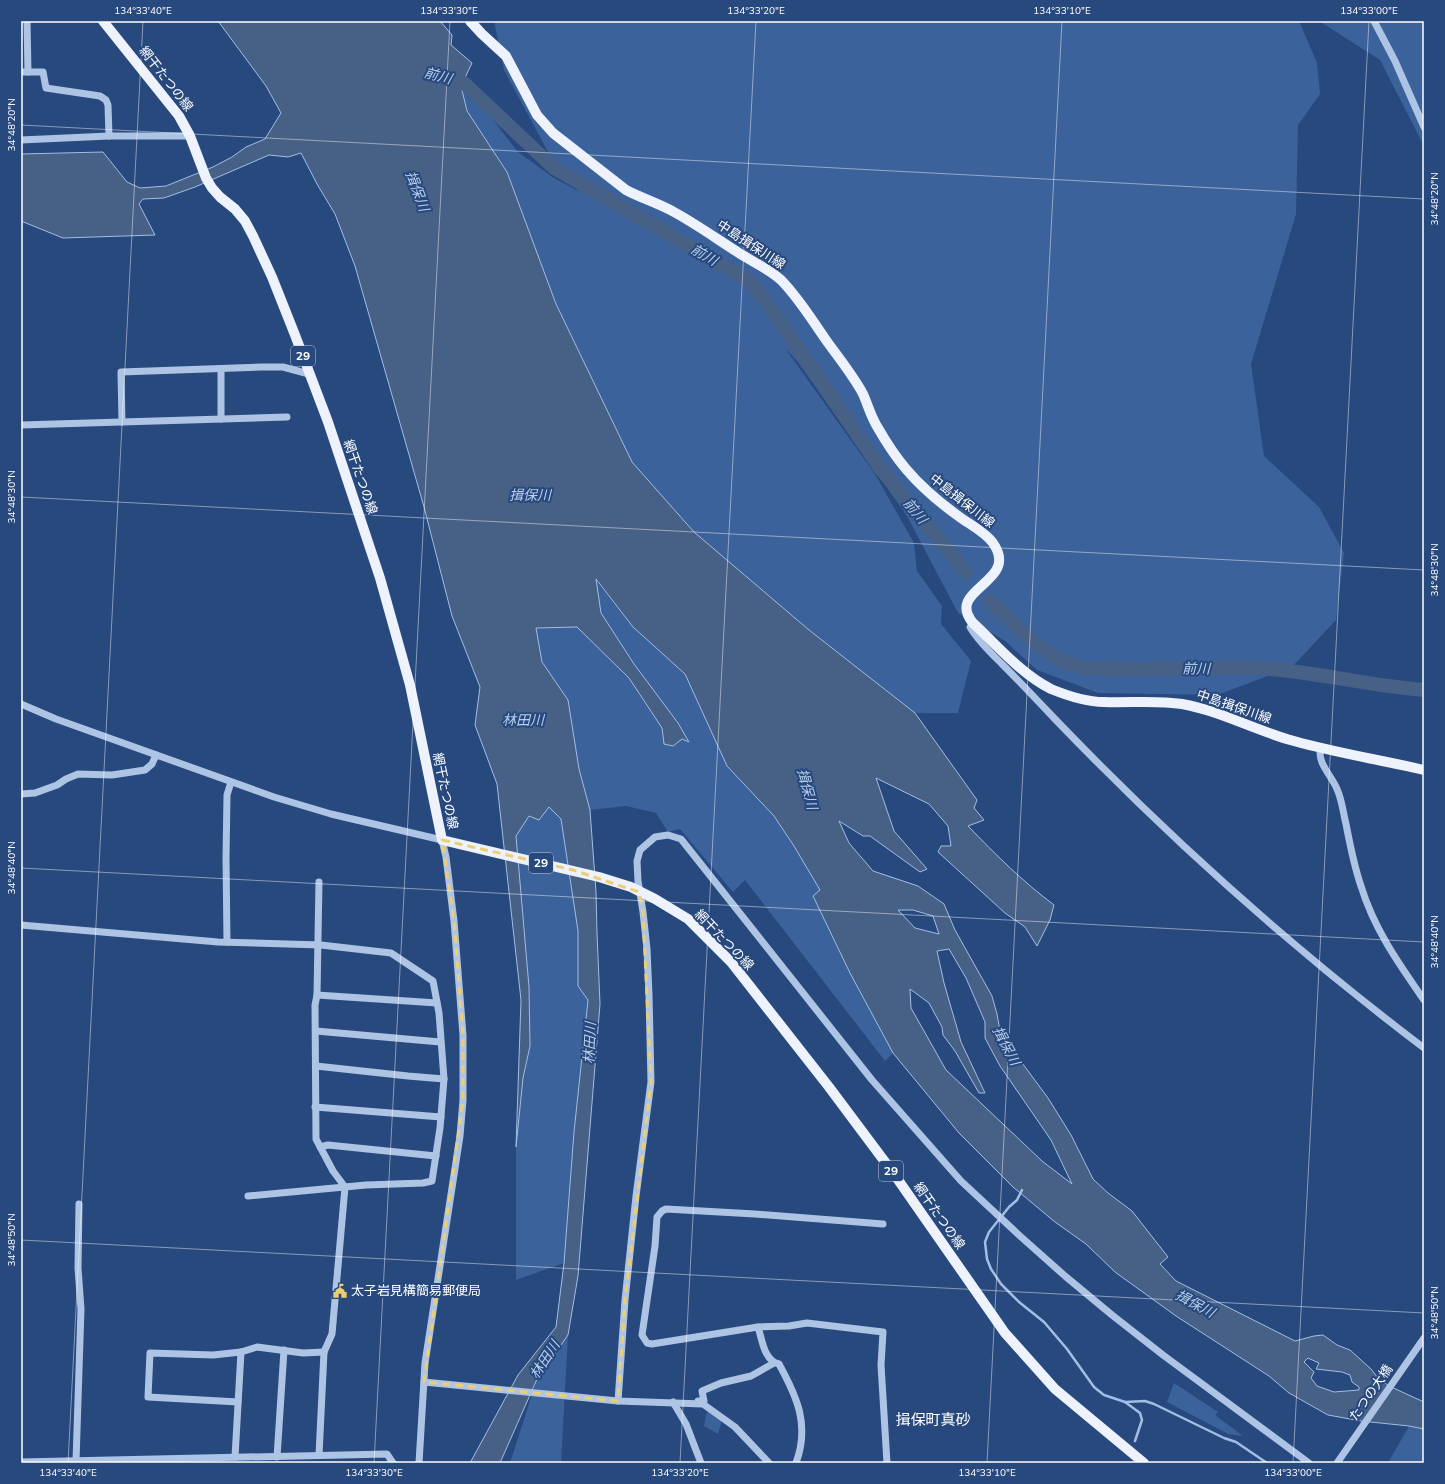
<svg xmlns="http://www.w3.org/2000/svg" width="1445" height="1484" font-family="'Nunito Sans','Noto Sans JP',sans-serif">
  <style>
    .green { fill: #3b629b }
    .water { fill: #476086; stroke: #a2bee5; fill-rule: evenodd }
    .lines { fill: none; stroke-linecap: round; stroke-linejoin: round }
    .stream { stroke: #a2bee5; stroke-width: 2.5 }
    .river { stroke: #476086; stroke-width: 14 }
    .minor { stroke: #adc4e5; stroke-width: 7 }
    .major { stroke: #edf2fd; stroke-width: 10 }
    .marked { fill: none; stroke: #edcf73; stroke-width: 3; stroke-dasharray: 8 5; stroke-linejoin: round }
    .ticks { fill: none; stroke: #fff; stroke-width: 1; stroke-opacity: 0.45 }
    .labels { text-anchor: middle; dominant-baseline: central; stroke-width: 4; stroke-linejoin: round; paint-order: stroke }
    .shield { fill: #27497e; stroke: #bec8d8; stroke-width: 1 }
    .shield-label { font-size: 12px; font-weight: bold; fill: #fff }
    .street-label { font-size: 13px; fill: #fff; stroke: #27497e }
    .poi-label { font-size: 13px; fill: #fff; stroke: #27497e; text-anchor: start }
    .water-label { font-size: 14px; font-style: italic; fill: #b8ceec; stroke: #27497e }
    .quarter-label { font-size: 15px; fill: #fff; stroke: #27497e }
    .neatline { fill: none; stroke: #fff; stroke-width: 1.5 }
    .ticks-label { font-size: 10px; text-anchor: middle; fill: #fff }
  </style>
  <rect width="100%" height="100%" fill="#27497e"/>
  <g class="green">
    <polygon points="494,21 1299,21 1317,63 1320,94 1298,125 1296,214 1251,364 1264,456 1319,507 1344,553 1336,620 1292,667 1217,695 1098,693 1037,670 1005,641 958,613 907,516 797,361 785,348 875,474 914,543 917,571 942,606 941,624 971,661 958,713 915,713 809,630 694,532 632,462 556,304 507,172 467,111 461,86 468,82 476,90 490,116 518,152 554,178 578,191 555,165 504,70"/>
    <polygon points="1319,21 1424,21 1424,146 1380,60"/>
    <polygon points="595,579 633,627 685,674 727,766 774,816 794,846 820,890 813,896 850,973 893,1053 885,1061 745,880 733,892 680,829 668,832 656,813 626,806 590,810 579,769 568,700 542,662 536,628 577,627 629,678 662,728 665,743 682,739 689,741 678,723 634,664 601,613"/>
    <polygon points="549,807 561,819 578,931 578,986 588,1000 574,1132 564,1263 516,1280 516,1147 523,1078 530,1046 529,987 516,836 529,816"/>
    <polygon points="568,1335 561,1463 510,1463 537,1379"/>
    <polygon points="1174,1383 1218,1412 1215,1415 1243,1436 1228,1434 1167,1402"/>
    <polygon points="709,1411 722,1420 718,1434 704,1426 706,1414"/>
    <polygon points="1409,1426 1424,1429 1424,1463 1388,1463"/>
  </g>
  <path class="water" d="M218,21H440L452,35L451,45L472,63L461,86L467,111L507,172L556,304L632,462L694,532L809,630L915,713L977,800L974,808L984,820L968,826C996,855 1021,880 1054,905L1050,920L1037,946L1025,927L1005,913L938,852L941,846H951L948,826L929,804L876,778L894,831L927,869L920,872L870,836H863L839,821L849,843L873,871L918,886L944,904L955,930L992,996L997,1014L1000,1031L1014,1052L1048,1098L1071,1135L1093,1179L1108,1193L1132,1211L1168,1257L1160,1264L1176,1281L1295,1341L1314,1336L1323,1335L1337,1345L1350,1350L1371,1369L1378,1378L1389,1386L1424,1402V1429L1409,1426L1361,1421L1328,1415L1289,1393L1269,1376L1176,1316L1115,1272L1086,1244L1055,1222L1013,1187L959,1133L893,1053L850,973L813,896L820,890L794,846L774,816L727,766L685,674L633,627L596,579L601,613L634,664L678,723L689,742L682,739L673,746L664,744L662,728L629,678L577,627L536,628L542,662L568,700L579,769L590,810L596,892L597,933L600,1004L578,1276L568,1335L537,1379L500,1463H470L518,1375L556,1327L564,1263L574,1132L588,1000L578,986V931L561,819L549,807L539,820L529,816L516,836L529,987L530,1046L523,1078L516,1147L521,1000L497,784L475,725L480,687L452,616L424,507L355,266L335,214L317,184L301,153L288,157L269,155L195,187L164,198L143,199L139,204L155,235L63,238L21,221V154L103,152L127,182L140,188L166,186L213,167L232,157L246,147L265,139L281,113L266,86ZM898,910H913L933,916L939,934L915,928ZM949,949L966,978L985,1022V1038L1000,1066L1051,1140L1072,1184L1042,1161L946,1070L911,1008L910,989L929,1003L942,1027L943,1035L955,1051L979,1093H985L961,1042L944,983L937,951ZM1308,1358L1319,1363L1316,1369L1342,1372L1350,1375L1352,1382L1359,1387V1390L1334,1392L1317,1386L1311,1378L1314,1372L1304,1362Z"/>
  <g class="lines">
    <g class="stream">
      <polyline points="1022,1190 1017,1200 1009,1207 989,1232 985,1242 987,1259 991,1269 1001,1284 1019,1302 1044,1322 1067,1349 1094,1387 1104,1395 1125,1402 1140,1413 1142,1420 1135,1441"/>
      <polyline points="1125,1402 1145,1401 1154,1404 1224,1438 1236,1442 1267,1463"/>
    </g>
    <g class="river">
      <polyline points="444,78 464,83 554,168 751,282 783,326 880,468 966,572"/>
      <path d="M990,601C1011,620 1038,651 1065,662C1084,670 1105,668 1125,669C1169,670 1214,666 1258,668C1314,671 1368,686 1424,690"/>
    </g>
    <g class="minor">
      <polyline points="27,21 28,72"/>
      <polyline points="1374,21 1395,61 1424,127"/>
      <polyline points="21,72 43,72 46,88 100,96 106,100 108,105 109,136"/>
      <polyline points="21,140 109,136 190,136"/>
      <polyline points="221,369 221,419"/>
      <polyline points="122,422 121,372 262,367 283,367 309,374"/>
      <polyline points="21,425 287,417"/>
      <path d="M973,623L970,627C978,641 991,653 1002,664C1020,682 1037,700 1054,718C1169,838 1292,948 1424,1048"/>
      <polyline points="21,704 56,719 274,797 331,814 442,840 446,857 454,921 463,1035 463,1100 460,1136 425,1363 419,1463"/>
      <path d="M1321,748C1316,762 1332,776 1337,789C1342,800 1343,812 1346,824C1350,845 1354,866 1361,886C1374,929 1399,964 1424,1000"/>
      <polyline points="21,794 35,793 57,785 66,779 78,774 112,775 145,770 152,764 156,755"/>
      <polyline points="21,925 218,942 321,945 391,953 433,981 439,1013 444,1079 440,1128 432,1181 423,1183 366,1185 248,1196"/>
      <polyline points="227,942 226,858 227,795 231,782"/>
      <polyline points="317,995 437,1003"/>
      <polyline points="316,1031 440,1042"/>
      <polyline points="316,1066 408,1076 444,1079"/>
      <polyline points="315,1107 441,1117"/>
      <polyline points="320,1147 328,1145 436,1156"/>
      <polyline points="883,1224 755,1214 666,1209 662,1211 657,1217 655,1246 642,1335 647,1343 652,1344 758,1327 789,1326 807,1323 883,1332 881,1365 887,1463"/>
      <path d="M758,1327C762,1339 764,1361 779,1364C797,1397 810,1425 796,1463"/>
      <polyline points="424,1382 618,1401 703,1404 735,1427 769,1463"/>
      <polyline points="618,1401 625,1300 636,1196 651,1082 649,995 647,949 643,912 638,881 637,861 640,850 655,837 668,835 681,839 872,1080 961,1181 1020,1236 1065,1276 1112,1315 1163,1355 1309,1463"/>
      <polyline points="698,1401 704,1401 702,1391 721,1383 751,1376 774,1363"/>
      <polyline points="238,1402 148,1397 150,1353 213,1355 241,1352 257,1347 303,1353 324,1352"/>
      <polyline points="673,1402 686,1424 701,1463"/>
      <polyline points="319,1455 324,1352 332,1334 345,1187 333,1171 316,1139 315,1005 317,995 319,882"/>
      <polyline points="235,1457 241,1352"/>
      <polyline points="277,1457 284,1350"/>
      <polyline points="76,1461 81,1309 78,1268 79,1204"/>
      <polyline points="21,1462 387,1454 393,1463"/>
      <polyline points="1337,1463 1424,1338"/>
    </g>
    <g class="major">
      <polyline points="103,21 179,116 190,136 206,178 212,188 220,197 235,209 245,221 253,236 272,277 295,335 328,422 380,578 410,685 442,840 599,877 631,887 655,899 688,919 731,962 829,1087 894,1174 1005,1333 1055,1389 1144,1463"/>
      <path d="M470,21L482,34L506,56L537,115L553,133L626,190C641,198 658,203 674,212C696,224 717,239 739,253C753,262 769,269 781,280C798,297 812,320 826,340C838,357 853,375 863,394C868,405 871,417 878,428C886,442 895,456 906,469C922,488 940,503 961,518C971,525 986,533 993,543C1021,583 944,588 973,623C997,645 1021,674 1051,689C1068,696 1086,702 1104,702C1130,703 1156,700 1182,704C1221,711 1256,731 1294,741C1337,753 1381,760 1424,770"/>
    </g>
  </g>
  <path class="marked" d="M442,840L573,870L639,892L643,912L651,1082L625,1300L618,1401L424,1382L463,1100V1035L454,921Z"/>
  <path class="ticks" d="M21,125L1424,199M21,497L1424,570M21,868L1424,942M21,1240L1424,1313M68,1463L143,21M374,1463L450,21M680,1463L756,21M987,1463L1062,21M1293,1463L1369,21"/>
  <defs>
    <symbol id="civic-bare" viewBox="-9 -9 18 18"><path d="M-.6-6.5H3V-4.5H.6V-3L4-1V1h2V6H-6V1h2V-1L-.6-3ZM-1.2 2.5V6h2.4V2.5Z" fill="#edcf73" stroke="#27497e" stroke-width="2.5" paint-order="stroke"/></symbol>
  </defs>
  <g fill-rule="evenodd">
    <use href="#civic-bare" x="330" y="1281" width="20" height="20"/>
  </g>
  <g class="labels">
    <g class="shield">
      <rect x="291" y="346" width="24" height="20" rx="3"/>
      <rect x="529" y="853" width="24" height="20" rx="3"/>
      <rect x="879" y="1161" width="24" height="20" rx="3"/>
    </g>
    <g class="shield-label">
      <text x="303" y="356">29</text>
      <text x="541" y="863">29</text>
      <text x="891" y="1171">29</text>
    </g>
    <g class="street-label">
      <text transform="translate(166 79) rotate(52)">網干たつの線</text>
      <text transform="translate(751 245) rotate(33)">中島揖保川線</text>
      <text transform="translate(360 477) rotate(71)">網干たつの線</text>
      <text transform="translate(962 501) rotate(38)">中島揖保川線</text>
      <text transform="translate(1234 707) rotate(19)">中島揖保川線</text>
      <text transform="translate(445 791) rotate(78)">網干たつの線</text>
      <text transform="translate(724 940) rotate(46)">網干たつの線</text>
      <text transform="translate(939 1216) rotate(55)">網干たつの線</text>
      <text transform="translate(1371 1393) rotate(-55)">たつの大橋</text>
    </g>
    <g class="poi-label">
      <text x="351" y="1291">太子岩見構簡易郵便局</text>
    </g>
    <g class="water-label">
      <text transform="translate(438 76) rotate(15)">前川</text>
      <text transform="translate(417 191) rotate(69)">揖保川</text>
      <text transform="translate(704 255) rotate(30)">前川</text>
      <text x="530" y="495">揖保川</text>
      <text transform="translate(915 511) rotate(50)">前川</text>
      <text transform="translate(1196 669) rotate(1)">前川</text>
      <text x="523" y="720">林田川</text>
      <text transform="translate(807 789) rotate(75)">揖保川</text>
      <text transform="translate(590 1043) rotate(-87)">林田川</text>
      <text transform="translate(1006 1046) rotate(62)">揖保川</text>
      <text transform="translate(1195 1304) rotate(28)">揖保川</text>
      <text transform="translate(545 1360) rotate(-57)">林田川</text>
    </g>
    <g class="quarter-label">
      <text x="933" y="1420">揖保町真砂</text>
    </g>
  </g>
  <rect width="1445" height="1484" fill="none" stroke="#27497e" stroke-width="44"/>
  <rect x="22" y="22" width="1401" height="1440" class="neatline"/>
  <g class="ticks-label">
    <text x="143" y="14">134°33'40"E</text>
    <text x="449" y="14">134°33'30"E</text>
    <text x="756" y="14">134°33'20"E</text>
    <text x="1062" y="14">134°33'10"E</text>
    <text x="1369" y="14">134°33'00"E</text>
    <text transform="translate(11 125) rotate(-90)" y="4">34°48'20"N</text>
    <text transform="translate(1434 199) rotate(-90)" y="4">34°48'20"N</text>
    <text transform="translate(11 497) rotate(-90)" y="4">34°48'30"N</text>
    <text transform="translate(1434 570) rotate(-90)" y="4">34°48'30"N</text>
    <text transform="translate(11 868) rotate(-90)" y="4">34°48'40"N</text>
    <text transform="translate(1434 942) rotate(-90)" y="4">34°48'40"N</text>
    <text transform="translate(11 1240) rotate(-90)" y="4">34°48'50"N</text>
    <text transform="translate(1434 1313) rotate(-90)" y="4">34°48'50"N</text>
    <text x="68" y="1476">134°33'40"E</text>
    <text x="374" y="1476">134°33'30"E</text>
    <text x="680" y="1476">134°33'20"E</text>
    <text x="987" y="1476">134°33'10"E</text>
    <text x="1293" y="1476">134°33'00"E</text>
  </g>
</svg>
